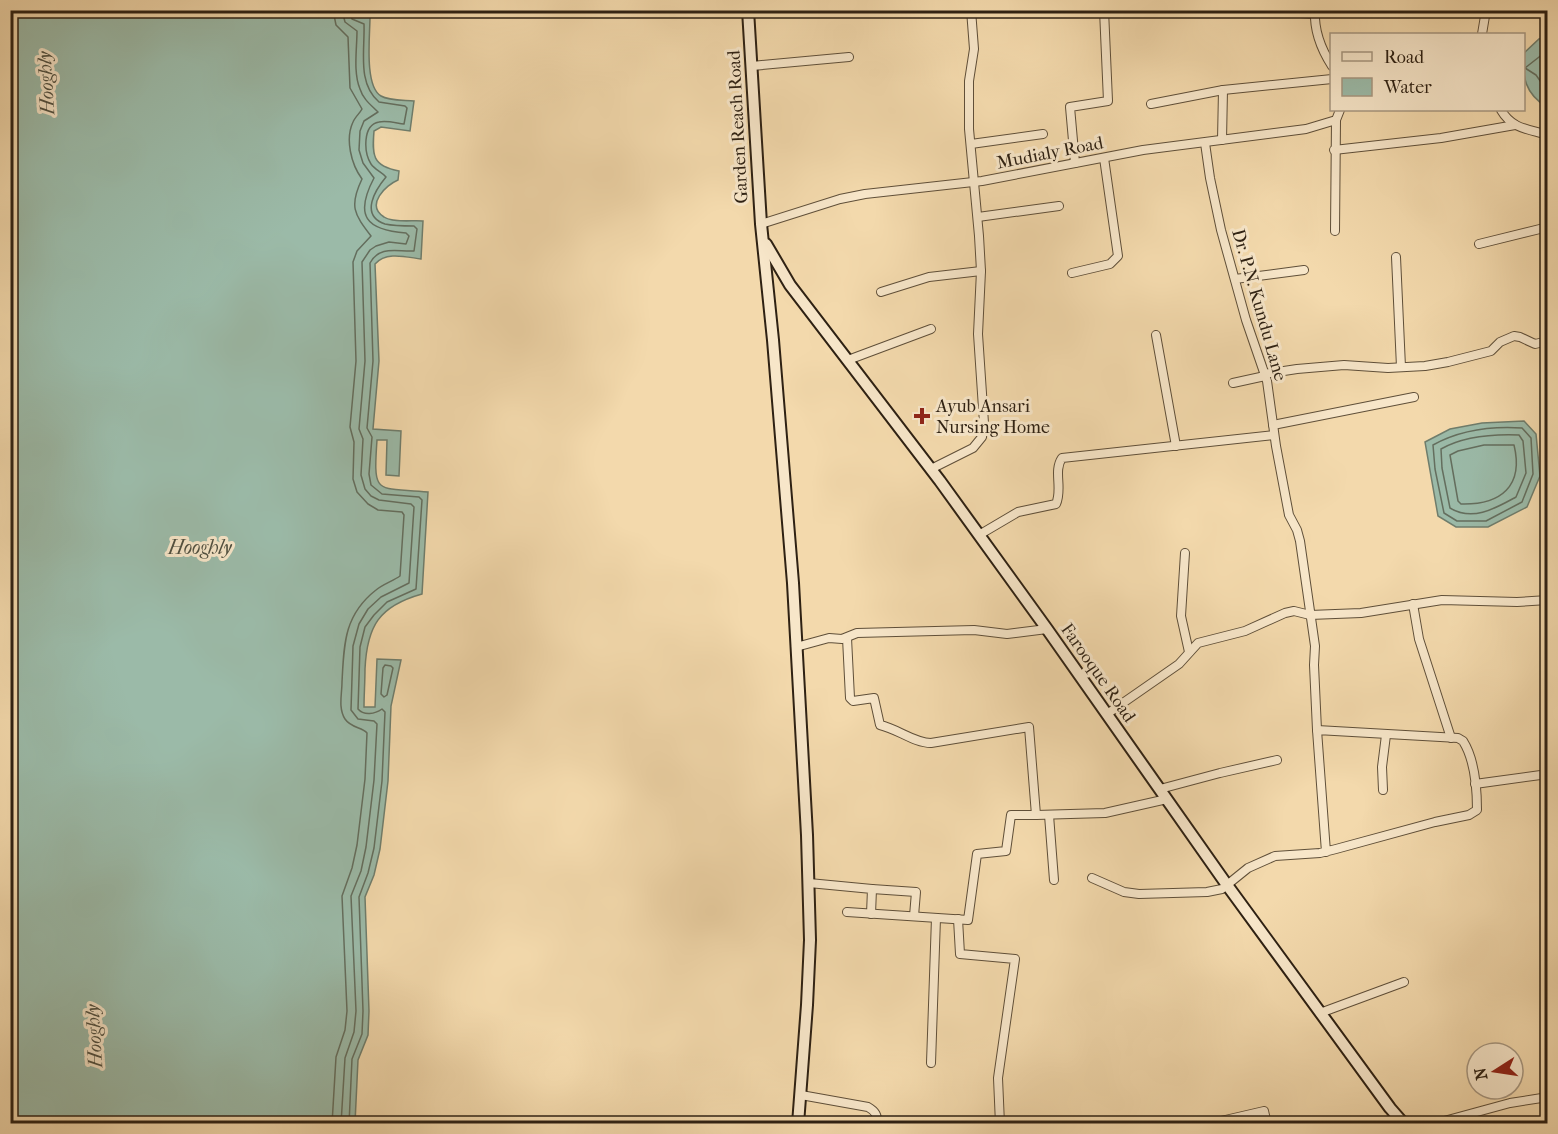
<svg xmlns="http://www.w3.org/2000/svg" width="1558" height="1134" font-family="'IM FELL French Canon',serif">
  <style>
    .water { fill: #9bbaa8; stroke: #6f7d6c; stroke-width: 1.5 }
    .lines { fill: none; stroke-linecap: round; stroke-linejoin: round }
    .shore { stroke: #646e5e; stroke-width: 1.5 }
    .street-casing { stroke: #5f4f39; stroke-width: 10 }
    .secondary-casing { stroke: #2e2113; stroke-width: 14 }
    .street { stroke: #f7e6c9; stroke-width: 8 }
    .secondary { stroke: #f7e6c9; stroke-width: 10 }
    .poi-dot { fill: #8f2418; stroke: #f7e6c9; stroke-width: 2 }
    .labels { text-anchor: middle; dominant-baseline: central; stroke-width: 6; stroke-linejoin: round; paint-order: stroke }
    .street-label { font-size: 18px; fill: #2e2113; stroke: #f7e6c9 }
    .poi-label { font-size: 18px; fill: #2e2113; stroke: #f7e6c9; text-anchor: start }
    .water-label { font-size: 20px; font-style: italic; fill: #4f4f40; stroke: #f7e6c9 }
  </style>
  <rect width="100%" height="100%" fill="#f3d9ac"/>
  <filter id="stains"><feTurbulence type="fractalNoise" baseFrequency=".00333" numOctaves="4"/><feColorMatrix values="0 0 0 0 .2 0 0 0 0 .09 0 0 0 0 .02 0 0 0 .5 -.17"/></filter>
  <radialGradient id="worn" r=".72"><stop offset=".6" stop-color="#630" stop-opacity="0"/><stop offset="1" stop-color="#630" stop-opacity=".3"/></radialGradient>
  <g class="water">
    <path d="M10,11H356V15L370,17C370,35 364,86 381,96C389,101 405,100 414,101L410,131L381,127L374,131C372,155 372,166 399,171L398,180C386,185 365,205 384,217C393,223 413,220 423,221L421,259C406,257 386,251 375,264L379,361L373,429L401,431L399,476L386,475L387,440H377C373,497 376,487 428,492L422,594C379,606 367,626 365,669C365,682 364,695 364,707H375L377,659L401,660L391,706L388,781L380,849L374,875L365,897L369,1011L368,1035L358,1060L355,1123H11Z"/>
    <path d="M1547,36H1548L1547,107C1525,94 1522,77 1524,53L1539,39Z"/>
    <polygon points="1524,421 1536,434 1540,476 1527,507 1488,527 1456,527 1438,516 1425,442 1450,429 1482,423"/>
  </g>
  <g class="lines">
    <g class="shore">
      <polyline points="1548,50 1525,68 1536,75 1548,92"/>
      <path d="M1522,428L1531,438L1533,474L1522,502L1486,521H1457L1444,513L1435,469L1433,445C1460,430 1491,426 1522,428Z"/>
      <path d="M1519,435L1523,441L1526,473L1516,497C1496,508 1473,522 1450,508L1442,468L1441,449C1464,436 1493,434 1519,435Z"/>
      <path d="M1484,445H1514C1524,486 1501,505 1461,504L1458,501L1450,455L1458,451Z"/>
      <polygon points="385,665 391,666 393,668 387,695 384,697 381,694 383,668"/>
      <path d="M332,1124L336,1057L345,1030L347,1011L342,896L352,868L357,845L365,779L367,733C362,727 351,728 345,719C338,708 342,694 342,682C344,644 344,615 376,590C383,584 393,581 400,576L404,515L402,512L378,510L368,504L357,492L353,479L354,442L350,427L356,361L353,262L357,251L371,236C354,214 349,206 362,179C351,164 345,139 353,122C355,117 360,113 362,109L350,88L348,37L336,25L333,10"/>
      <path d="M341,1124L345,1058L354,1032L356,1011L351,896L361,871L366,847L374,780L377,724L374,721L358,719L351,710L353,646L359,624L368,609L381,597L409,583L414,507L411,504L379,500L371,496L365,489L361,475L363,439L359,429L365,361L362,262L370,250L376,246L389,242L406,244L409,236L406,233C366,230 354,216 374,178L363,163L359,150L360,131L364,121L378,112C371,105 363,99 360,89C353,72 357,49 357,31L345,22L342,10"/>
      <path d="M349,1124L352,1059L362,1034L363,1011L359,897L368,873L374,848L382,781L385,712L382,709C375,714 364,716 358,709L360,647L365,627L374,615L387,602L416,589L422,500L419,497L382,494L371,485L369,474L372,437L367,428L373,361L370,263C380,245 397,252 414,251L417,229L414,226C405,226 394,226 385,224C359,215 376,189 386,177C382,172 375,170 371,164C364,153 362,125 379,122C386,120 396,123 404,124L407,108L405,106L379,102C357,83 365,51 364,24L352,19L350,10"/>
    </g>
    <defs>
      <g id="street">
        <polyline points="1024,10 1043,13 1086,10"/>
        <polyline points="1254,10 1315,14"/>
        <path d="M1315,11C1314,31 1321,49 1332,66"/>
        <polyline points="1482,34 1486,10"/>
        <polyline points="752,66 849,57"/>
        <polyline points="1151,104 1223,90 1332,79"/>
        <path d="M1501,110C1512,129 1528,129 1548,135"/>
        <polyline points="1222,140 1223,90"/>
        <polyline points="1205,143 1210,178 1221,230 1246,320 1267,381 1276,446 1289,515 1297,530 1300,541 1315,646 1314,665 1317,730"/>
        <polyline points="971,144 1043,134"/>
        <polyline points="1334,150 1441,138 1515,125"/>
        <polyline points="1075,163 1070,107 1108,101 1104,10"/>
        <polyline points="978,217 1059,206"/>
        <polyline points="761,224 840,199 865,194 982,181 1143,150 1306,129 1336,120 1340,110"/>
        <polyline points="1335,231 1336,120"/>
        <polyline points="1479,244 1548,227"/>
        <polyline points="1396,257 1401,367"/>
        <polyline points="1072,273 1110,264 1118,256 1104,158"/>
        <polyline points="1235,279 1304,270"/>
        <polyline points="881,292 929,277 981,271"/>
        <polyline points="1156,335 1176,446"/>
        <polyline points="848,360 931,329"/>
        <polyline points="1264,374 1297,369 1344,365 1388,368 1425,366 1448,362 1491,351 1500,342 1514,336 1520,337 1535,344 1548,341"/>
        <polyline points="1233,383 1265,376"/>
        <polyline points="1273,425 1414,397"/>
        <polyline points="931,469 973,448 982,437 984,423 978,334 981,271 979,236 969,129 969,81 974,49 971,10"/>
        <path d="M979,535L1018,512L1056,504C1063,489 1053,471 1062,458L1274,435"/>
        <polyline points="1185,553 1181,616 1189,652"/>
        <polyline points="1413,604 1419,639 1451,738"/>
        <polyline points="796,647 829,638 842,639 857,633 974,630 1007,634 1047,629"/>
        <polyline points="1107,714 1179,664 1198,643 1245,631 1285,613 1294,611 1310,615 1361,613 1442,600 1517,602 1548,600"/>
        <polyline points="1475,784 1548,774"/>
        <polyline points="1160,789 1220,773 1277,760"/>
        <polyline points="1383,790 1382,767 1386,735"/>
        <polyline points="1036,815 1105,813 1167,799"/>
        <polyline points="1049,815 1054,880"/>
        <path d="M1092,878L1124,892L1139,894L1207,892L1222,889L1248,868L1275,856L1320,853L1336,849L1435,822L1469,815L1477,810C1477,788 1475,760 1463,741L1458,738L1317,730L1326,852"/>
        <polyline points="809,883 872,889 871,914"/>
        <polyline points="872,889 916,892 914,916"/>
        <path d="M847,912L968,920L977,854L1006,851L1011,815H1036L1029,727L931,743C914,743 898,729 880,725L874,698L853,701L850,698L847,638"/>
        <polyline points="958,919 960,954 1015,959 998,1078 1000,1124"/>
        <polyline points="1320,1013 1404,982"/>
        <polyline points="931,1063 936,918"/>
        <path d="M801,1095L868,1107C875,1111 878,1115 877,1124"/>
        <polyline points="1545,1097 1547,1124"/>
        <polyline points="1208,1124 1264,1111 1267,1124"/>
        <polyline points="1433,1124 1510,1103 1548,1097"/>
      </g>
      <g id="secondary">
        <polyline points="748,10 761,224 773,340 793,583 807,835 810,940 807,1005 798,1124"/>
        <polyline points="766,244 790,285 940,481 1047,629 1227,885 1390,1108 1404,1124"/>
      </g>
    </defs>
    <use href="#street" class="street-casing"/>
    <use href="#secondary" class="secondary-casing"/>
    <use href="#street" class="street"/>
    <use href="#secondary" class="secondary"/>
  </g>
  <path class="poi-dot" d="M919 407h6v6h6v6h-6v6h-6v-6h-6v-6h6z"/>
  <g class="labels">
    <g class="street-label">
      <text transform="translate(738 127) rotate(-93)">Garden Reach Road</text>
      <text transform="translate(1050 153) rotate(-11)">Mudialy Road</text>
      <text transform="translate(1259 305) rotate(74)">Dr. P.N. Kundu Lane</text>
      <text transform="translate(1098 673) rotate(55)">Farooque Road</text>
    </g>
    <g class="poi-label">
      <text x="936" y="406">Ayub Ansari<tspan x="936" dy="21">Nursing Home</tspan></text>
    </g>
    <g class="water-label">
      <text transform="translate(46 83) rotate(-93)">Hooghly</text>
      <text x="200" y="547">Hooghly</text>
      <text transform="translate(94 1036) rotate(-93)">Hooghly</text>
    </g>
  </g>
  <rect width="1558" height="1134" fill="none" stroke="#f3d9ac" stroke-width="36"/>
  <rect x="12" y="12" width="1534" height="1110" fill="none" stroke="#2e2113" stroke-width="3"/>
  <rect x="18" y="18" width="1522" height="1098" fill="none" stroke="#2e2113" stroke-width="1.5"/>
  <rect x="1330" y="33" width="195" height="78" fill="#f7e6c9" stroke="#a79780" stroke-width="1.5"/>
  <rect x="1342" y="52" width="30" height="9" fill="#f7e6c9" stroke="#a79780" stroke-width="1.5"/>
  <text x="1384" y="63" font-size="18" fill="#2e2113">Road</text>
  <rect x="1342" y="78" width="30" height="18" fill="#9bbaa8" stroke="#a79780" stroke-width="1.5"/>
  <text x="1384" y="93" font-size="18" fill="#2e2113">Water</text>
  <g transform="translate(1495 1071) rotate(258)"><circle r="28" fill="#f7e6c9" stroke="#a79780" stroke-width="1.5"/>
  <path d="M0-4.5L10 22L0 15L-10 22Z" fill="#8f2418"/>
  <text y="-9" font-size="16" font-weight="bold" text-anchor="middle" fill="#2e2113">N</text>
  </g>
  <rect width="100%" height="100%" filter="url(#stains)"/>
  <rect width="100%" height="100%" fill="url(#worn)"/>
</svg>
